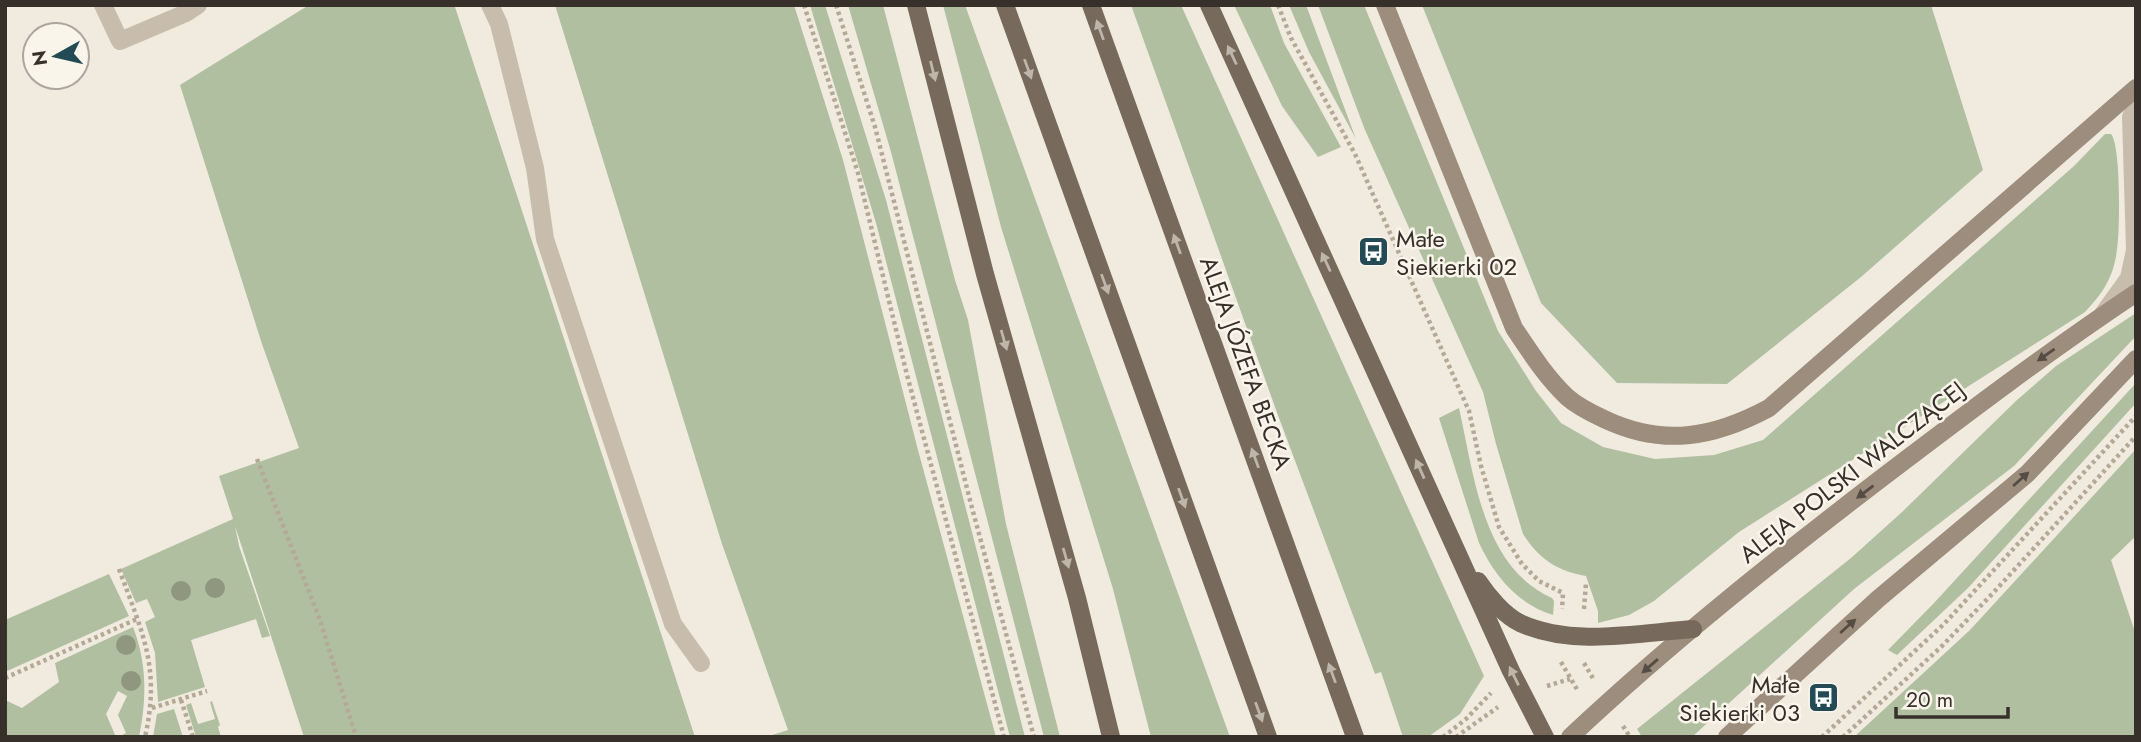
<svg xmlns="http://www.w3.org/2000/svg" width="2141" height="742" font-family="Jost,sans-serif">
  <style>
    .green { fill: #b0bfa0 }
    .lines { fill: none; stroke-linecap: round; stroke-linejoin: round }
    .path { stroke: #b4a896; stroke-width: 4.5; stroke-dasharray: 3.5 3.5; stroke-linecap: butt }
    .lane { stroke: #c8bdac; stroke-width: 18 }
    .street { stroke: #c8bdac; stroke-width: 18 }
    .secondary { stroke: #9c8d7d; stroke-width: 18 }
    .primary { stroke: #776a5c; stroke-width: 18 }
    .tree { fill: #90977f }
    .oneway { fill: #beb6ab }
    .oneway2 { fill: #554c43 }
    .labels { text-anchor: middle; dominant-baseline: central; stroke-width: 5; stroke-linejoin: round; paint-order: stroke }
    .poi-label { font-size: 24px; fill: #37302a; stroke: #f9f5eb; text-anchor: start }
    .street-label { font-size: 24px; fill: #37302a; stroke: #f9f5eb }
  </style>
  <rect width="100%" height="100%" fill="#f1ebdf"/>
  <g class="green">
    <polygon points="309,5 455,7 695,737 304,737 235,526 239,546 270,636 262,638 256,619 191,640 205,687 158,702 155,653 145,622 155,617 147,599 136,603 121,569 233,519 219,476 299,448 262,344 180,85"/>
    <polygon points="555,5 794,5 843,160 918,450 996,737 766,737 788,730 722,544"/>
    <polygon points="810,5 825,5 886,200 1025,737 1010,737 876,223"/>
    <polygon points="848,5 883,5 955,280 968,320 1006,524 1060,737 1044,737 891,152"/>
    <polygon points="943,5 965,5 1230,737 1151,737 1113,589 1001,227"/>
    <polygon points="1131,5 1181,5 1484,676 1460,714 1428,737 1403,737 1381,672 1375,674 1279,418"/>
    <polygon points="1234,5 1270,5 1284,43 1341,147 1318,157 1282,106"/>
    <polygon points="1289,5 1306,5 1356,139 1309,52"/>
    <path d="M1318,5H1364L1498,331L1536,391L1561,423L1603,447L1655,459L1714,455L1763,440L2074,166L2105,134H2111C2121,145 2120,231 2117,249C2116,259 2113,272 2108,281C2103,292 2094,302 2085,312L1739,532L1654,601L1629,615L1598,623V611L1586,576C1557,571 1539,559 1523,534L1496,444L1483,392L1365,130Z"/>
    <polygon points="1422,5 1931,5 1983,170 1861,277 1727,384 1617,383 1541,303"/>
    <polygon points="2136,313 2136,336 2014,466 1854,589 1692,737 1642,737 1637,729 1851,558 1901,513 2017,400 2056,366"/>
    <polygon points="2136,383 2136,403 1968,588 1897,655 1888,650 1934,603"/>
    <path d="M1459,408C1474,474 1482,567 1552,598L1554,601L1553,615C1517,604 1494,575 1479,543L1439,418Z"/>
    <polygon points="2136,449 2136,536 2111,560 2136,635 2136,737 1854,737 1970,630"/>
    <polygon points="109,574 129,616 5,672 5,620"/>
    <path d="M133,627C147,663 147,699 139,737H118L126,733L118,715L127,696L118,691L106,714L116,737H5V700L22,708L59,682L55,663Z"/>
    <polygon points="212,701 220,725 218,727 221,737 196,737 186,705 191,703 198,724 215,719 210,702"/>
    <polygon points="174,709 183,737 153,737 157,714"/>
  </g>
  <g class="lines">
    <g class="path">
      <polyline points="804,5 858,173 907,375 1004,737"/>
      <polyline points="836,5 875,127 972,508 1034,737"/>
      <polyline points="1278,5 1291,38 1355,154 1469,411 1481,466 1499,527 1522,564 1539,581 1563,593 1562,609"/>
      <polyline points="257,459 320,620 356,737"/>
      <path d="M119,569C142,632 161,668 145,737"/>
      <polyline points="1584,609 1586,583"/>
      <polyline points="1561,662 1578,691"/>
      <polyline points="1584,663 1594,680"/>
      <polyline points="5,678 137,619"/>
      <polyline points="1547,686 1570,679"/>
      <polyline points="181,700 193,737"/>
      <polyline points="152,708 207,691"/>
      <polyline points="1623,726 1630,737"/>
      <polyline points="1443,737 1466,719 1491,693"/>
      <polyline points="1456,737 1498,707"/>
      <polyline points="1822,737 1944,624 2136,416"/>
      <polyline points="1843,737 1942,646 1994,592 2136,436"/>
    </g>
    <g class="lane">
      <polyline points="490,5 499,24 535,168 545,239 673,624 701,663"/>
      <polyline points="2103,314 2129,278 2135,250 2131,117 2136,107"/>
    </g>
    <polyline class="street" points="103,5 120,41 186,13 198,5"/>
    <g class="secondary">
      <path d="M1385,5L1514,328C1530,352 1546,377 1567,397C1577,406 1591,413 1604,419C1663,447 1713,438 1769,408L2136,88"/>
      <path d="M1570,737C1669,644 1776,559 1883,477C1966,414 2049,351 2136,293"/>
      <polyline points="1727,737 1878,599 2027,474 2136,359"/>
    </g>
    <g class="primary">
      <polyline points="916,5 985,274 1077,598 1111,737"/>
      <polyline points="1005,5 1268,737"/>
      <polyline points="1091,5 1355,737"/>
      <polyline points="1209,5 1511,671 1545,737"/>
      <path d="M1478,581C1488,596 1504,615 1520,623C1573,647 1638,633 1693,629"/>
    </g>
  </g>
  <g class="tree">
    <circle cx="215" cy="588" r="10"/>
    <circle cx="181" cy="591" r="10"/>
    <circle cx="126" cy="645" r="10"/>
    <circle cx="131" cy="681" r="10"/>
  </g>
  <defs><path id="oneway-solid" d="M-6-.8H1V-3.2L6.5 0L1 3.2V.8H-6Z" transform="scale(1.75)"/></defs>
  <g class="oneway">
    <use href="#oneway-solid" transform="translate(1100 30) rotate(-110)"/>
    <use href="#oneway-solid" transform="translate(1232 55) rotate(-115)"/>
    <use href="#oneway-solid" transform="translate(1028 69) rotate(70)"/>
    <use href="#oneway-solid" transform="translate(933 71) rotate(76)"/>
    <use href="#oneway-solid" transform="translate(1177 244) rotate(-110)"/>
    <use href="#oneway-solid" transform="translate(1326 262) rotate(-115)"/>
    <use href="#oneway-solid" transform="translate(1105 284) rotate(70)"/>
    <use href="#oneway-solid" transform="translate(1004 340) rotate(74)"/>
    <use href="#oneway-solid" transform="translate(1255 458) rotate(-110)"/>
    <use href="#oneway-solid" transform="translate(1420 469) rotate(-114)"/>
    <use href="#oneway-solid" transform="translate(1182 498) rotate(70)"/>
    <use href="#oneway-solid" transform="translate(1066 558) rotate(74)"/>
    <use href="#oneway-solid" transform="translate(1332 673) rotate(-110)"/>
    <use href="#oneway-solid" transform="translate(1514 676) rotate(-116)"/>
    <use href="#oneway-solid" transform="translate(1259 712) rotate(70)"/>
  </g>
  <g class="oneway2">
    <use href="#oneway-solid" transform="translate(2046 355) rotate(145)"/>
    <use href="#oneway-solid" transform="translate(2021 479) rotate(-42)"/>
    <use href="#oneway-solid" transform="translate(1865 492) rotate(143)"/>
    <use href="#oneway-solid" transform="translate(1848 626) rotate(-42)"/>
    <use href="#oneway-solid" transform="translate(1650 666) rotate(139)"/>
  </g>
  <defs>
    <symbol id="bus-square" viewBox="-11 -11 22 22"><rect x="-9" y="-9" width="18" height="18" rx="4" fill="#234a55" stroke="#f9f5eb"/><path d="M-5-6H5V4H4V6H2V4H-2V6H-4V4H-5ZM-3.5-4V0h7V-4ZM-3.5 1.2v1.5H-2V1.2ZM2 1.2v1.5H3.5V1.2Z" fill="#fff"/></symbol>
  </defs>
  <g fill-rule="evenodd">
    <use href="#bus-square" x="1356" y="234" width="35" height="35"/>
    <use href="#bus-square" x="1806" y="680" width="35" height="35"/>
  </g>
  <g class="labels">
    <g class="poi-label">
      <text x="1396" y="238">Małe<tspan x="1396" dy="28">Siekierki 02</tspan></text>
      <text x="1800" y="684" text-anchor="end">Małe<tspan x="1800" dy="28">Siekierki 03</tspan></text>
    </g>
    <g class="street-label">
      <text transform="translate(1246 363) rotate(70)">ALEJA JÓZEFA BECKA</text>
      <text transform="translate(1852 472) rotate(-38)">ALEJA POLSKI WALCZĄCEJ</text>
    </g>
  </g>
  <rect width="2141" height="742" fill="none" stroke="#37302a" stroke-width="14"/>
  <g transform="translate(56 56) rotate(262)"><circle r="33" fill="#f9f5eb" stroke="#aba69e" stroke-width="2"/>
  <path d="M0-5L12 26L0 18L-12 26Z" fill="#234a55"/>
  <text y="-10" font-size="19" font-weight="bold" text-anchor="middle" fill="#37302a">N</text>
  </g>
  <path d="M1896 707v10h112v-10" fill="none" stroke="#37302a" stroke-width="3.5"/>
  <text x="1906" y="707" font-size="21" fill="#37302a" stroke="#f9f5eb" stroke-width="5" paint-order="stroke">20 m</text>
</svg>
